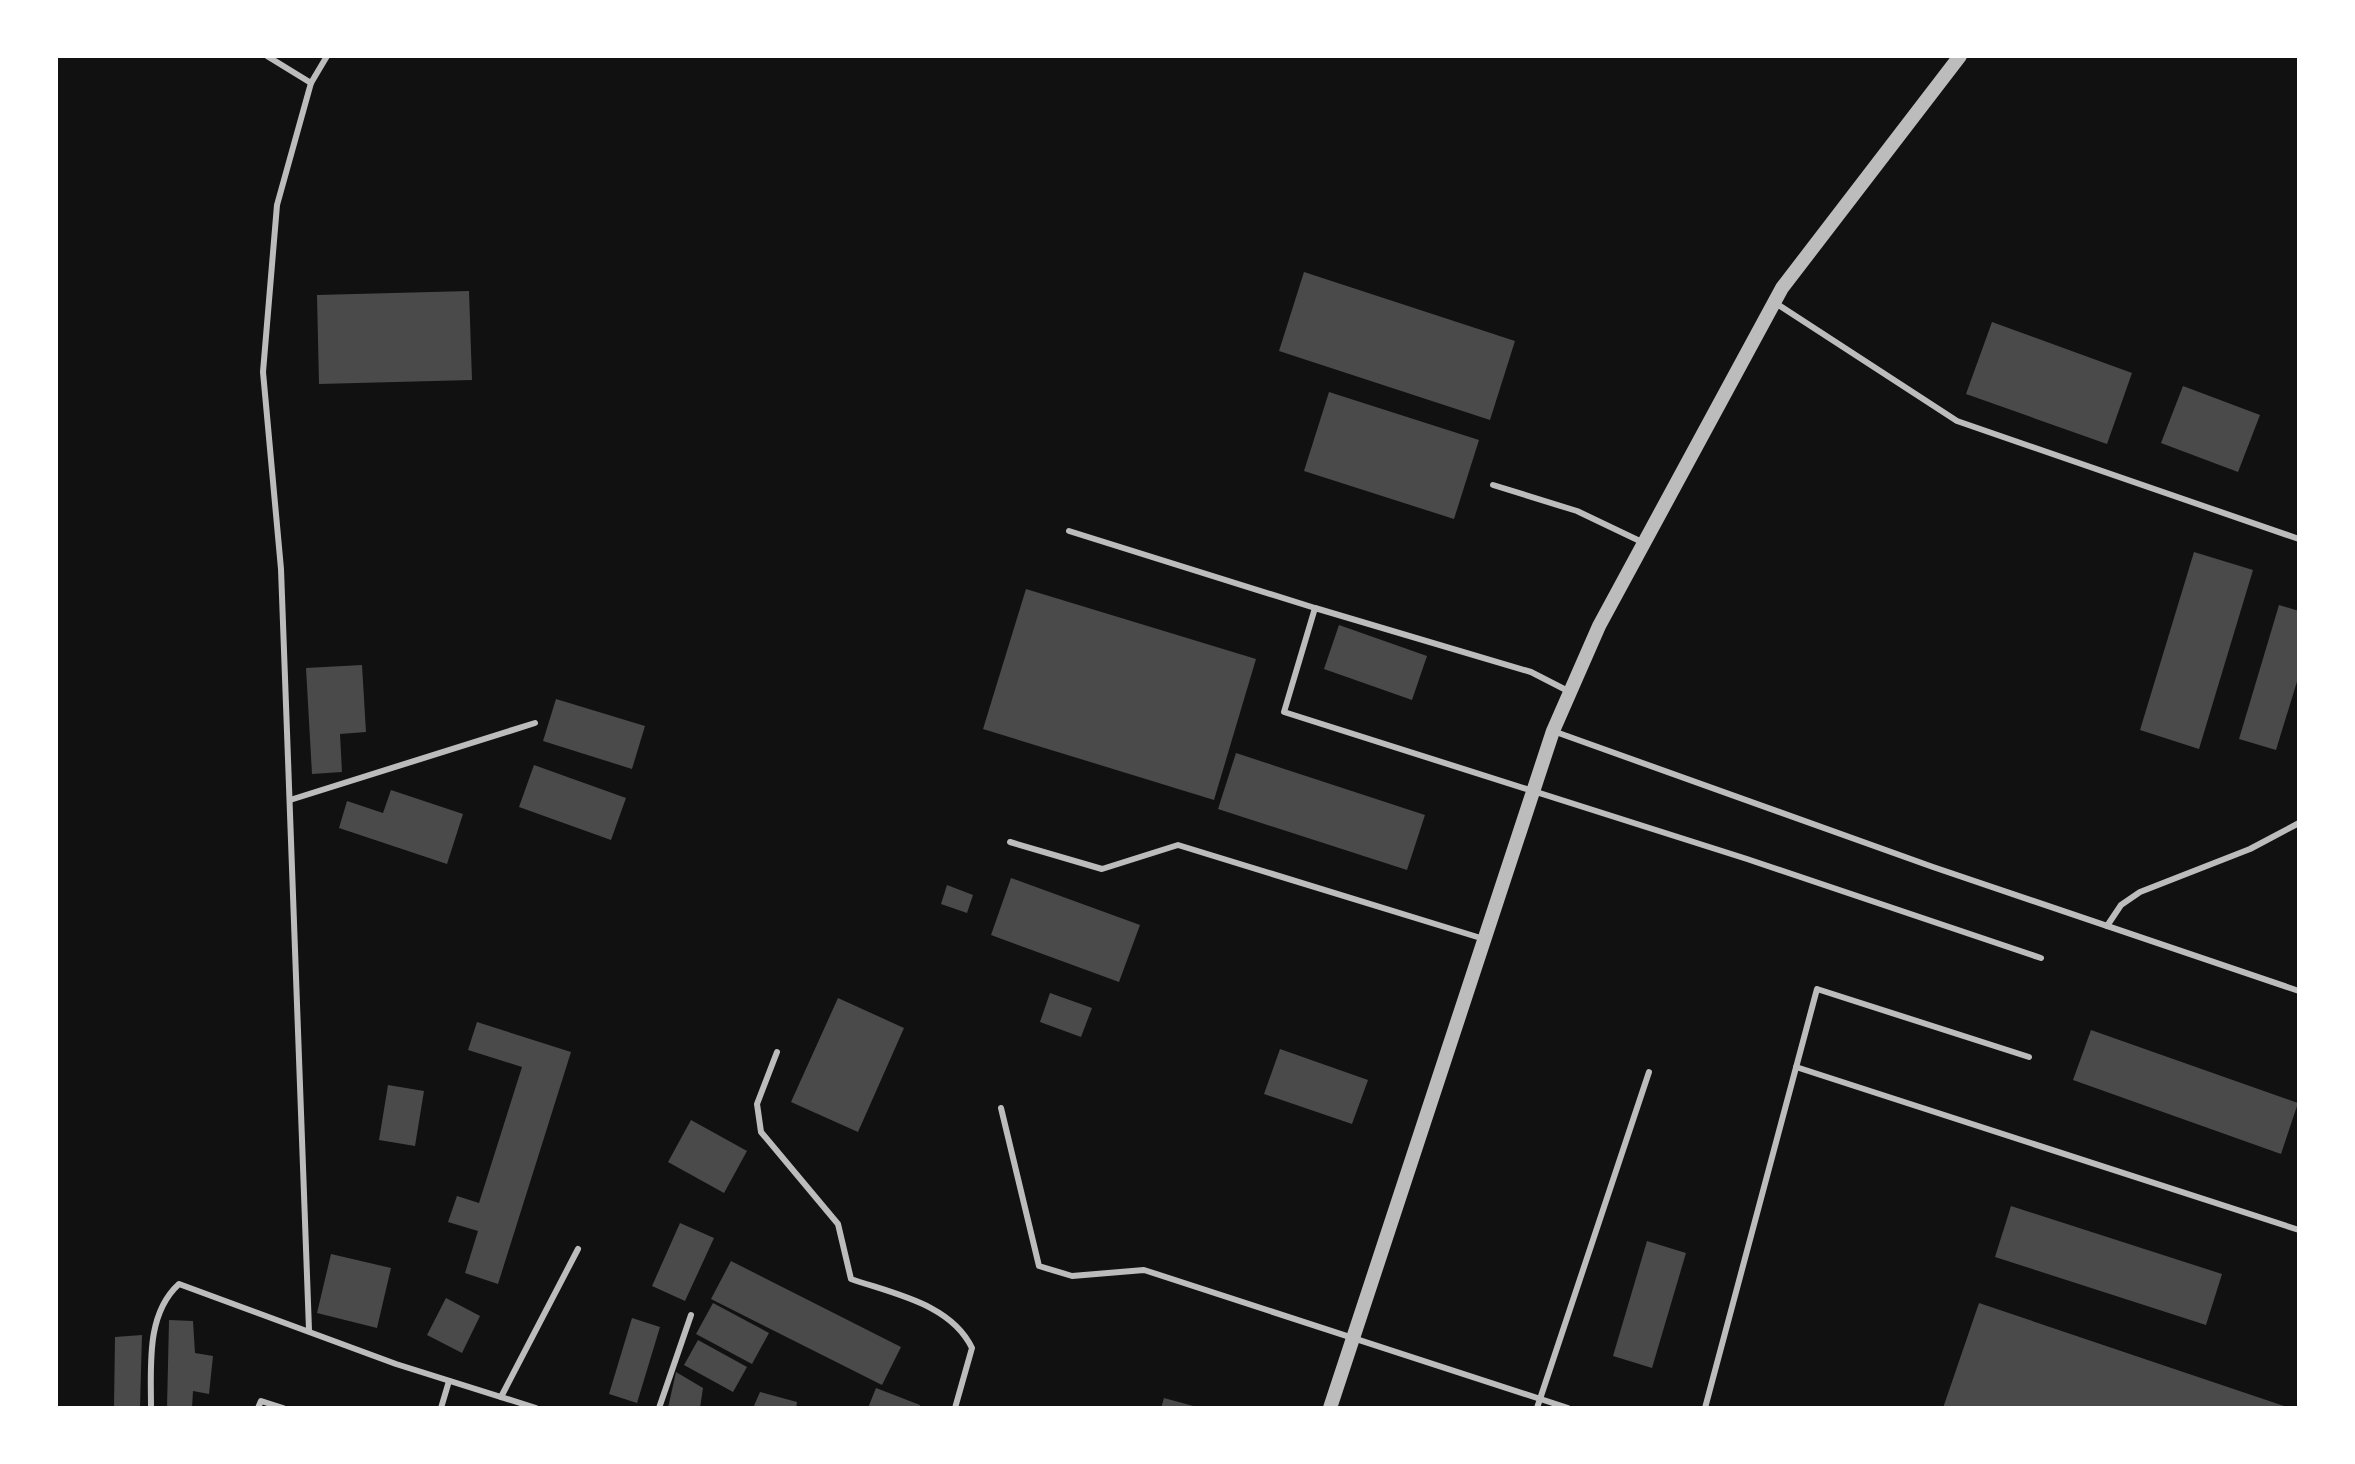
<svg xmlns="http://www.w3.org/2000/svg" width="2355" height="1464" font-family="'Source Serif 4',serif">
  <style>
    .building { fill: #4a4a4a }
    .lines { fill: none; stroke-linecap: round; stroke-linejoin: round }
    .service { stroke: #bcbcbc; stroke-width: 6 }
    .tertiary { stroke: #bcbcbc; stroke-width: 14 }
  </style>
  <rect width="100%" height="100%" fill="#111"/>
  <g class="building">
    <polygon points="1304,272 1515,341 1490,420 1279,351"/>
    <polygon points="469,291 472,380 319,384 317,295"/>
    <polygon points="1992,322 2132,373 2107,444 1966,394"/>
    <polygon points="2183,386 2260,415 2238,472 2161,443"/>
    <polygon points="1329,392 1479,440 1454,519 1304,471"/>
    <polygon points="2194,552 2253,570 2199,749 2140,730"/>
    <polygon points="1026,589 1256,659 1214,800 983,729"/>
    <polygon points="2279,605 2299,611 2299,675 2276,750 2239,739"/>
    <polygon points="1339,625 1427,656 1412,700 1324,669"/>
    <polygon points="362,665 366,732 340,734 342,772 312,774 306,668"/>
    <polygon points="556,699 645,726 632,769 543,741"/>
    <polygon points="1236,753 1425,815 1407,870 1218,809"/>
    <polygon points="534,765 626,798 611,840 519,807"/>
    <polygon points="391,790 463,814 447,864 339,828 347,801 383,813"/>
    <polygon points="1011,878 1140,925 1119,982 991,935"/>
    <polygon points="947,885 973,895 967,913 941,904"/>
    <polygon points="1050,993 1092,1008 1081,1037 1040,1022"/>
    <polygon points="838,998 904,1028 858,1132 791,1102"/>
    <polygon points="477,1022 571,1052 498,1284 465,1273 478,1231 448,1222 457,1196 479,1203 522,1067 468,1050"/>
    <polygon points="2091,1030 2298,1103 2281,1154 2073,1080"/>
    <polygon points="1280,1049 1368,1080 1352,1124 1264,1094"/>
    <polygon points="388,1085 424,1091 415,1146 379,1140"/>
    <polygon points="691,1120 747,1151 724,1193 668,1162"/>
    <polygon points="2011,1206 2222,1274 2206,1325 1995,1257"/>
    <polygon points="680,1223 714,1238 685,1301 652,1286"/>
    <polygon points="1647,1241 1686,1253 1652,1368 1613,1356"/>
    <polygon points="331,1254 391,1268 377,1328 317,1313"/>
    <polygon points="731,1261 901,1347 882,1385 711,1299"/>
    <polygon points="446,1298 480,1316 462,1353 427,1335"/>
    <polygon points="713,1303 769,1333 752,1364 696,1334"/>
    <polygon points="1979,1303 2287,1407 2287,1408 1943,1408"/>
    <polygon points="632,1318 660,1327 637,1403 609,1394"/>
    <polygon points="169,1320 193,1321 195,1353 213,1356 209,1394 193,1391 192,1408 167,1408"/>
    <polygon points="142,1335 140,1408 114,1408 115,1337"/>
    <polygon points="698,1340 747,1367 733,1392 684,1365"/>
    <polygon points="676,1372 703,1388 700,1408 668,1408"/>
    <polygon points="876,1388 920,1405 919,1408 868,1408"/>
    <polygon points="760,1392 797,1402 796,1408 753,1408"/>
    <polygon points="1164,1398 1197,1407 1197,1408 1161,1408"/>
  </g>
  <g class="lines">
    <g class="service">
      <polyline points="267,56 311,83"/>
      <polyline points="1774,302 1957,421 2299,539"/>
      <polyline points="1493,485 1577,511 1644,543"/>
      <polyline points="1069,531 1315,608"/>
      <polyline points="1570,692 1531,672 1315,608 1284,712 1747,859 2041,958"/>
      <polyline points="1553,731 1933,867 2299,991"/>
      <polyline points="290,800 535,723"/>
      <polyline points="1010,842 1102,869 1178,845 1484,939"/>
      <polyline points="2107,926 2121,905 2140,892 2250,849 2299,823"/>
      <path d="M777,1052L757,1104L761,1132L838,1224L851,1279C894,1294 951,1304 972,1348L955,1408"/>
      <polyline points="1796,1067 2299,1230"/>
      <polyline points="1001,1108 1039,1266 1072,1276 1144,1270 1568,1408"/>
      <polyline points="309,1330 281,569 263,372 277,205 311,83 327,56"/>
      <polyline points="501,1397 578,1249"/>
      <path d="M151,1408C151,1365 146,1314 179,1284L396,1364L536,1408"/>
      <polyline points="258,1408 261,1401 283,1408"/>
      <polyline points="441,1408 449,1381"/>
      <polyline points="659,1408 691,1315"/>
      <polyline points="1537,1408 1649,1072"/>
      <polyline points="1705,1408 1817,989 2029,1057"/>
    </g>
    <polyline class="tertiary" points="1330,1408 1553,731 1599,626 1782,288 1960,56"/>
  </g>
  <rect width="2355" height="1464" fill="none" stroke="#ffffff" stroke-width="116"/>
</svg>
